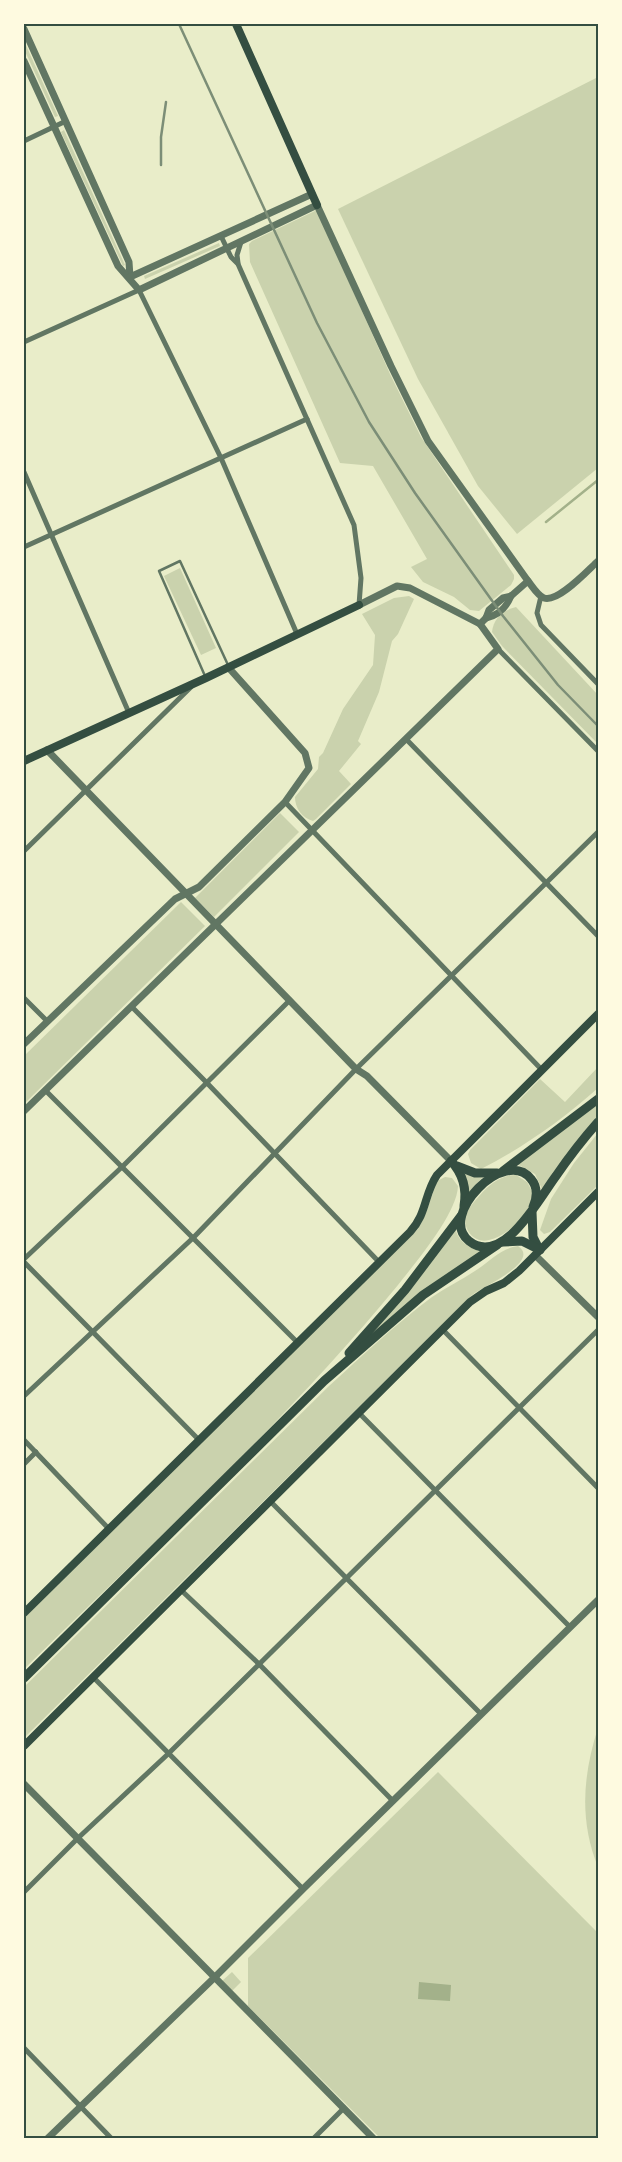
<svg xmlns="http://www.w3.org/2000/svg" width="622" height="2162" font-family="'Times New Roman',serif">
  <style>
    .green { fill: #cad2ad }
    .water { fill: #a3b18a }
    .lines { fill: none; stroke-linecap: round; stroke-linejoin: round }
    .stream { stroke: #a3b18a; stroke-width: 2.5 }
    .service { stroke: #617663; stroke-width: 2.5 }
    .minor { stroke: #617663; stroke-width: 5 }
    .tertiary { stroke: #617663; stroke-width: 7 }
    .secondary { stroke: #344e41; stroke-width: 8 }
    .trunk { stroke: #344e41; stroke-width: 9 }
    .rail { stroke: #7c8e77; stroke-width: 2.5 }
    .neatline { fill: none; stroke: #344e41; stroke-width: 2 }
  </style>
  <rect width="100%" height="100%" fill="#e9edc9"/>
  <g class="green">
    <polygon points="24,41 58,116 55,117 24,49"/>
    <polygon points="598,77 598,468 517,534 478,486 418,379 338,209"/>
    <polygon points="64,130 125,265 123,266 61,132"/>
    <polygon points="317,210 390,374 421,437 514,575 514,579 511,585 479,611 470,610 454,597 423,582 411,567 427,559 373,466 340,463 250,262 249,244 252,241"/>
    <polygon points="219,243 220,246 145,279 144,276"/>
    <polygon points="180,568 216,648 201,655 164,576"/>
    <path d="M409,596L414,599L398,634L392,641L379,692L358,741L361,744L339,771L351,784L316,819L313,821C302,818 295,808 295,797L318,769L319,757L323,753L343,709L373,665L375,635L362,614L394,598Z"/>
    <path d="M516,607L598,695V744L502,646L492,632C493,619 503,610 516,607Z"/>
    <polygon points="280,813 299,832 214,917 195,898"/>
    <polygon points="181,902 205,926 24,1104 24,1056"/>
    <path d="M598,1067V1088C562,1120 524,1147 481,1169L471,1163L468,1154L470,1150L540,1079L565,1102Z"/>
    <polygon points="598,1103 598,1117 542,1189 535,1174 517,1164"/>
    <polygon points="598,1133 598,1185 550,1232 544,1234 540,1230 551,1199 574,1163"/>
    <polygon points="464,1174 482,1178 469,1192"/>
    <path d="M516,1175L527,1182L532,1191C534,1211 508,1236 489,1240C476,1244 463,1231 466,1218C467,1209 474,1202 480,1195C489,1185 501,1175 516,1175Z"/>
    <path d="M445,1177L452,1178L458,1186C457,1214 415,1263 398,1285C285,1423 151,1544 24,1669V1618L418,1229L426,1213L437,1181Z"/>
    <path d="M455,1227C458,1242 468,1247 481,1252L408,1304L370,1335Z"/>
    <path d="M518,1246C542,1262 479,1288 471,1296L24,1738V1687L329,1386C363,1355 396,1324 432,1297C447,1287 463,1279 478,1269C491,1260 502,1248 518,1246Z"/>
    <path d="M598,1728V1867C579,1821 583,1774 598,1728Z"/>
    <polygon points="438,1772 598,1933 598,2138 380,2138 248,2006 248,1958"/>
    <polygon points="232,1972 241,1982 232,1991 222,1981"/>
  </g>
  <polygon class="water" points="419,1982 451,1985 450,2001 418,1999"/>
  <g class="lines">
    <polyline class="stream" points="546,522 598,480"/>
    <polyline class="service" points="205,676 159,571 180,561 228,665"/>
    <g class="minor">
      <polyline points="24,141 66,121"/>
      <polyline points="221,236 231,257 238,264 354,525 361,578 359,605"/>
      <polyline points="238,263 237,255 241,242"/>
      <polyline points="24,342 139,290 221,458 297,634"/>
      <polyline points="24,472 129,713"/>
      <polyline points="24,547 307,419"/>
      <polyline points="541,596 537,613 541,625 598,684"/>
      <polyline points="498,649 598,751"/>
      <polyline points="406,739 598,936"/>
      <polyline points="285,802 542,1070"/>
      <polyline points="24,851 192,686"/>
      <polyline points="24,998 47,1021"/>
      <polyline points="132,1007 207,1083 379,1262"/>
      <polyline points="45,1090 297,1342"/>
      <polyline points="24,1259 123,1166 290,1000"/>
      <polyline points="24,1262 199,1440"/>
      <polyline points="443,1330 598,1488"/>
      <polyline points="24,1396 194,1237 356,1069 598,832"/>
      <polyline points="359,1413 570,1627"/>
      <polyline points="24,1440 109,1529"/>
      <polyline points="24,1464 36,1452"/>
      <polyline points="270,1501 481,1714"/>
      <polyline points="182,1591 259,1664 393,1801"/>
      <polyline points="93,1677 303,1889"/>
      <polyline points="24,1892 77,1839 168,1754 598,1330"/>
      <polyline points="24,2048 111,2138"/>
      <polyline points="314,2138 344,2108"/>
    </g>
    <g class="tertiary">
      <polyline points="24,29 129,262 130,277"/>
      <path d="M24,61L118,266L139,290L317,205L391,366L428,441L528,581C532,586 538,596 544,598C558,603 588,570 598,561"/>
      <polyline points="130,277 312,194"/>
      <path d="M486,618C499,615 506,608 511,596"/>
      <polyline points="480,624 486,618 489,610 503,598 511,596 528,581"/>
      <polyline points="47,750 356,1069 367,1076 451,1161"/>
      <polyline points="24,1044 175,899 199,887 285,802 309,768 305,753 228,667"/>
      <polyline points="24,1111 498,649 480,624 410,588 397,586 359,605"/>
      <polyline points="535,1255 598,1317"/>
      <polyline points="24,1784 373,2138"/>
      <polyline points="48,2138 214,1978 303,1889 598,1600"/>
    </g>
    <g class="secondary">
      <polyline points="236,24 317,205"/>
      <polyline points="24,761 206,678 359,605"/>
      <path d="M24,1613L410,1232C427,1214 424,1194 437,1175L598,1014"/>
      <polyline points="24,1746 470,1302 486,1291 504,1283 519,1271 598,1192"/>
    </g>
    <g class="trunk">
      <path d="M451,1161C463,1174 467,1189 464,1206"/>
      <polyline points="457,1166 475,1173 497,1173"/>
      <polyline points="503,1171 598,1099"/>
      <path d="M533,1207C537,1198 538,1187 531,1179C505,1146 437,1216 469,1241C503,1268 540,1197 556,1176C569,1157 583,1139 598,1122"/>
      <polyline points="532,1212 533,1237 539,1249"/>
      <polyline points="503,1242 522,1241 540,1250"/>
      <polyline points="349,1353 405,1290 461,1216"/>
      <polyline points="24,1678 324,1381 423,1295 497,1245"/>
    </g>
    <g class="rail">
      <polyline points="179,24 317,323 369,422 415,493 503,616 558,685 598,726"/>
      <polyline points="161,165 161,137 166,102"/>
    </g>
  </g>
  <rect width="622" height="2162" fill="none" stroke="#fefae0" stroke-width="50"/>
  <rect x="25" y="25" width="572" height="2112" class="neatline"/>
</svg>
